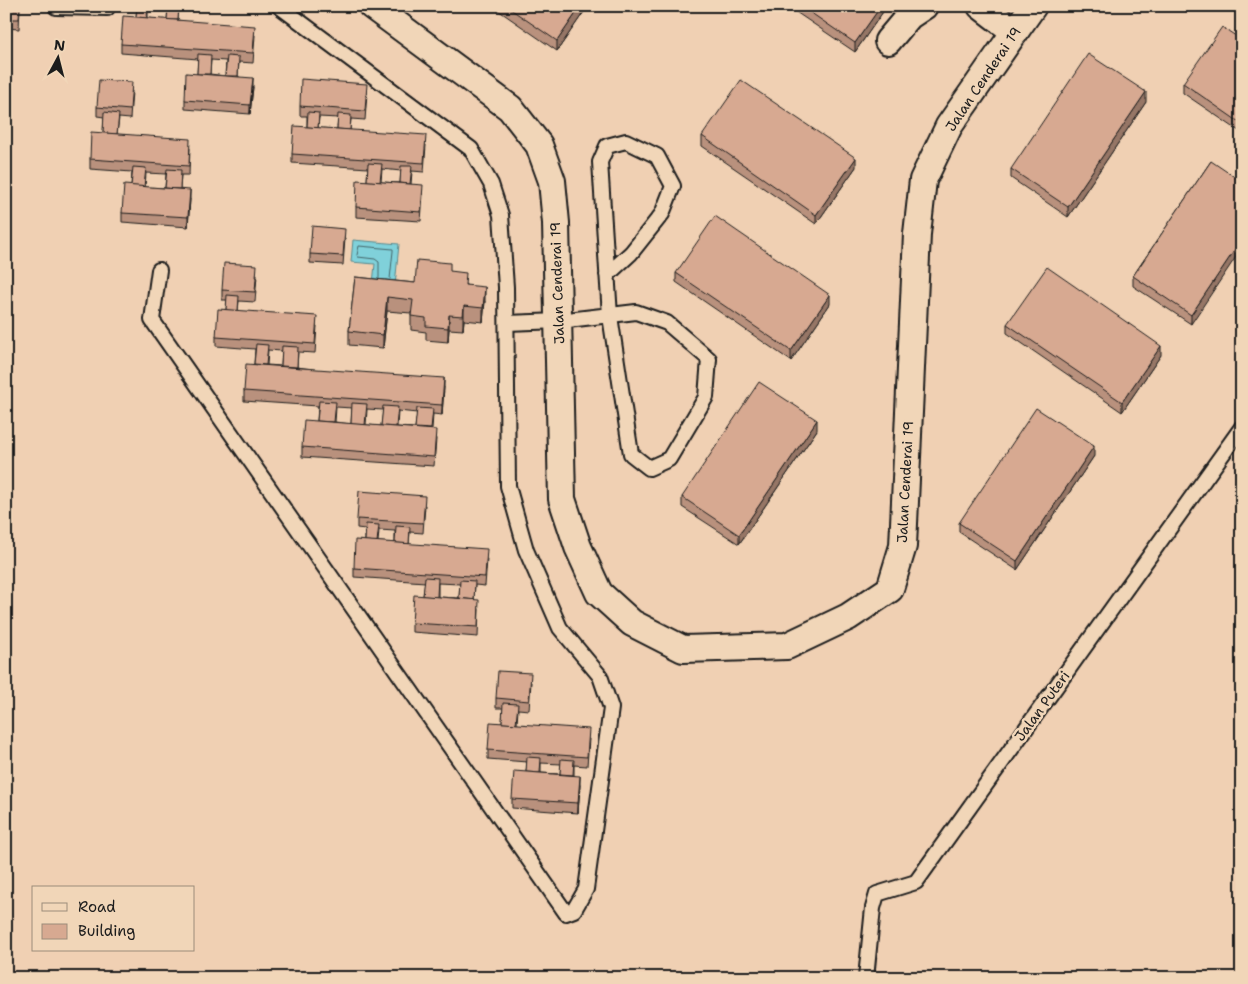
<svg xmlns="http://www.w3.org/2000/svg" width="1248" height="984" font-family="'Shantell Sans',sans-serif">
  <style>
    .water { fill: #80d1da; stroke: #58898e }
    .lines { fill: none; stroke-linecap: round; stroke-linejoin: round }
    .shore { stroke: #446468; stroke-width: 1 }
    .service-casing { stroke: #1c1c1c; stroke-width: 18 }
    .minor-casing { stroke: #1c1c1c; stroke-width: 30 }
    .service { stroke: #f1d6b8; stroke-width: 14 }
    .minor { stroke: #f1d6b8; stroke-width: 26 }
    .wall { fill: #b9917d; stroke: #1c1c1c; fill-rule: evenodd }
    .shaded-wall { fill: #967666; stroke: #1c1c1c }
    .building { fill: #d7a991; stroke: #1c1c1c }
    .labels { text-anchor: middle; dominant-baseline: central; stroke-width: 5; stroke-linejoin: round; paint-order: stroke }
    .street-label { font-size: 14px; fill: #1c1c1c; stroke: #f1d6b8 }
  </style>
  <rect width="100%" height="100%" fill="#f0d0b3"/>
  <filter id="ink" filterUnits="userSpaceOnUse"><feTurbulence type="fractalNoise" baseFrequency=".02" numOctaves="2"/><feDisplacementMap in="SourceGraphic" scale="10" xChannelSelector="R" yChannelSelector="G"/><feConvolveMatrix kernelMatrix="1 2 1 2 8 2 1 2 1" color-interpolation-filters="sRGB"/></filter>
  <g filter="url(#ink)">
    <polygon class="water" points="353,240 399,244 395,286 373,284 375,264 351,262"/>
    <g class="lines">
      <polyline class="shore" points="379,278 379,262 375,259 358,257 357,255 359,246 393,249 393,251 390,279"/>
      <defs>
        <g id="service">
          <polyline points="56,7 107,8 108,6"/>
          <polyline points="159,270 152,320 566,913 574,910 586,889 611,708 600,676 560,628 526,550 508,486 506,287 501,215 491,184 471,149 279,6"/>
          <polyline points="507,323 559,321 636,312 667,323 709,359 706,397 669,459 649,468 631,454 610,316 600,162 607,146 626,141 657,156 673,186 662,214 631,253 607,275"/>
          <polyline points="866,978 873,908 877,894 916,882 1242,427"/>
        </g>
        <g id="minor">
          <polyline points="372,6 510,108 539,145 552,181 556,223 562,499 578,547 599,593 632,623 683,649 787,646 848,617 890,589 903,546 917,234 923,180 949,126 1033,6"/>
          <polyline points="981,6 1015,32"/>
          <polyline points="888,41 909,16 924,6"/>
        </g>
      </defs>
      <use href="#service" class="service-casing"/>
      <use href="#minor" class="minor-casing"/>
      <use href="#service" class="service"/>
      <use href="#minor" class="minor"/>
    </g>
    <g class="wall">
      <polygon points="6,6 20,6 19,29 6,28"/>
      <path d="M137,6H196V10L179,9L178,20L255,35L253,63L239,62L238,76L253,87L250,114L185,109V100L197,74L198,59L121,53V44L136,17ZM148,7L168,8L167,20L148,18ZM211,60L226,61L225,76L210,74Z"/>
      <polygon points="492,6 588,6 557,51"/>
      <polygon points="787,6 887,6 855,52"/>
      <polygon points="1242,40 1242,133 1183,93 1183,83"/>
      <path d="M132,91L130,119L119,118L117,134L190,148L189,175H181L180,189L190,199L188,227L122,222V213L131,186L132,172L90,169V159L103,133L104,117L97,116V107ZM146,173L166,174L165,188L145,187Z"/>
      <path d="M367,93L365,120L351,119L350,130L426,145L424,172L412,171L411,184L423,194L421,221L356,217V207L367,181L368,168L292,163V154L307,127V116H300V106ZM319,117L338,118L337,129L318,128ZM382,169L401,171L400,183L381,182Z"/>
      <polygon points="1146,102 1068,217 1011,178 1011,169"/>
      <polygon points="702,136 856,167 816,224 702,146"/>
      <polygon points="1211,161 1191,324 1133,286 1133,276"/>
      <polygon points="345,238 343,265 310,263 310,254"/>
      <polygon points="450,271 485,301 483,322 464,320 463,330 449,329 448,342 426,340 426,332 411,330 411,313 387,311 383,348 349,345 349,331 355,277 415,283"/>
      <polygon points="676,273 830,304 791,361 676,282"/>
      <path d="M257,275L255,302L239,301L238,311L317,326L315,353L298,352L297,367L444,387L442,415L433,414L432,429L436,439L434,466L302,457V447L317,421L318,406L244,401V391L254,364L255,349L216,346V337L226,310L227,300H222V290ZM268,350L282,351L281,366L267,365ZM336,407L352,408L351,424L335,422ZM367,409L383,410L381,426L366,425ZM398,411L417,413L415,428L397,427Z"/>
      <polygon points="1007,324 1161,355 1122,412 1007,333"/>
      <polygon points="817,430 739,544 682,507 682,497"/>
      <polygon points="1094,456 1017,570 959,532 959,523"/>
      <path d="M425,505L423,533L410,532L409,544L487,559L485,586L475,585L474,600L479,609L478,637L412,632V623L423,596L425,582L354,577V568L365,541V529L357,528V519ZM379,530L395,531V543L378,542ZM438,583L460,584L459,598L438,597Z"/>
      <path d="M531,682L529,710L518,709L517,724L589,739L587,766L574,765V775L580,785L578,813L512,808V799L526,772L527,762L488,759V750L502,723L503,708H496V698ZM541,763L561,764L560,774L541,773Z"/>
    </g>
    <g class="shaded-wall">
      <polygon points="581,6 588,6 557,51 557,41"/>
      <polygon points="881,6 887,6 855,52 855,43"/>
      <polygon points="253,78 253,87 250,114 250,105"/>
      <polygon points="1146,92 1146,102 1068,217 1068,207"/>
      <polygon points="856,158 856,167 816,224 816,215"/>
      <polygon points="190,190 190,199 188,227 188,217"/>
      <polygon points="1242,239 1242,248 1191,324 1191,315"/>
      <polygon points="485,287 485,301 483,322 483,308"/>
      <polygon points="830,295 830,304 791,361 791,351"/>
      <polygon points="387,297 387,311 383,348 383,335"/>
      <polygon points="464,306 464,320 463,330 463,316"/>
      <polygon points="449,315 449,329 448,342 448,328"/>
      <polygon points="1161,346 1161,355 1122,412 1122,402"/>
      <polygon points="444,378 444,387 442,415 442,405"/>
      <polygon points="817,420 817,430 739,544 739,535"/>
      <polygon points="1094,446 1094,456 1017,570 1017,561"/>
      <polygon points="580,776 580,785 578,813 578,803"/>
    </g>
    <g class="building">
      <polygon points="6,6 20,6 19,19 6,19"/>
      <polygon points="137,6 148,6 147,18 136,17"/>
      <polygon points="168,6 179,6 178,20 167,20"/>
      <polygon points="506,6 581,6 557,41"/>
      <polygon points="801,6 881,6 855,43"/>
      <polygon points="123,16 255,26 253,53 121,44"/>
      <polygon points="1222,27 1242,40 1242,124 1183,83"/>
      <polygon points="198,54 211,55 210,74 197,74"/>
      <polygon points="1088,54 1146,92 1068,207 1011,169"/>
      <polygon points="227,56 239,57 238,76 225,76"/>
      <polygon points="186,73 253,78 250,105 185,100"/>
      <polygon points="301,79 367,84 365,111 300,106"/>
      <polygon points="99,80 132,82 130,110 97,107"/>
      <polygon points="741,80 856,158 816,215 702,136"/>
      <polygon points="104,112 119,114 117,134 103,133"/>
      <polygon points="308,112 319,113 318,128 307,127"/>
      <polygon points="338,114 351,115 350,130 337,129"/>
      <polygon points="294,126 426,135 424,163 292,154"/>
      <polygon points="91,132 190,139 189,166 90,159"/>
      <polygon points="1211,161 1242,182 1242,239 1191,315 1133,276"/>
      <polygon points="368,163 382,164 380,182 367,181"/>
      <polygon points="401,166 412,166 410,184 400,183"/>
      <polygon points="133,167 146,168 144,187 131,186"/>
      <polygon points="167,169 181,170 180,189 165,188"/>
      <polygon points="357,180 423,185 421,212 356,207"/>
      <polygon points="124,185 190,190 188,217 122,213"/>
      <polygon points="715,216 830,295 791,351 676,273"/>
      <polygon points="312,226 345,229 343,256 310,254"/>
      <polygon points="417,260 450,263 450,271 466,273 465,285 485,287 483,308 464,306 463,316 449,315 448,328 426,326 426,318 411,316 413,300 387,297 383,335 349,331 355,277 415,283"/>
      <polygon points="224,263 257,265 255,292 222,290"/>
      <polygon points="1047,267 1161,346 1122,402 1007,324"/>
      <polygon points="227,295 239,296 238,311 226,310"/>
      <polygon points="218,309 317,316 315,344 216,337"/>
      <polygon points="256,344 268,345 266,365 254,364"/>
      <polygon points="282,346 298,347 297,367 281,366"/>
      <polygon points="246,364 444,378 442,405 244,391"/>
      <polygon points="759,382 817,420 739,535 682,497"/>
      <polygon points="319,401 336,402 334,422 317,421"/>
      <polygon points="352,403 367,404 365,425 351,424"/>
      <polygon points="383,406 398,407 396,427 381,426"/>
      <polygon points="417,408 433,409 431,429 415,428"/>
      <polygon points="1036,408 1094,446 1017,561 959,523"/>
      <polygon points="304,420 436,430 434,457 302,447"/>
      <polygon points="359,491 425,496 423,523 357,519"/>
      <polygon points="366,524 379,525 377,542 365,541"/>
      <polygon points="396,526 410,527 409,544 395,543"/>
      <polygon points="355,540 487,549 485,577 354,568"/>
      <polygon points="425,577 438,578 437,597 423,596"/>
      <polygon points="460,580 475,581 474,600 459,598"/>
      <polygon points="414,595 479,600 478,627 412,623"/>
      <polygon points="498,671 531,673 529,701 496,698"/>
      <polygon points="503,703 518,704 516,724 502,723"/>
      <polygon points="490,722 589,729 587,757 488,750"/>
      <polygon points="527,757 541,758 540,773 526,772"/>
      <polygon points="561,759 574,760 573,775 560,774"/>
      <polygon points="514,771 580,776 578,803 512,799"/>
    </g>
  </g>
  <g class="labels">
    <g class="street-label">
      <text transform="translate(983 79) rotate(-56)">Jalan Cenderai 19</text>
      <text transform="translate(557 283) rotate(-92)">Jalan Cenderai 19</text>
      <text transform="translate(905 482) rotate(-87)">Jalan Cenderai 19</text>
      <text transform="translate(1042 706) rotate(-54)">Jalan Puteri</text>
    </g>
  </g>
  <rect width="1248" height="984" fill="none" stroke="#f1d6b8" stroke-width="25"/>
  <rect x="12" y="12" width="1223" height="959" fill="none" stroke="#1c1c1c" stroke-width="2" filter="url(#ink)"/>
  <rect x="32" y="886" width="162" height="65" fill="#f1d6b8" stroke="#9c8c7a"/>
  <rect x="42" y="903" width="25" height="8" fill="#f1d6b8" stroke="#9c8c7a"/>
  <text x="78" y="912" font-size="15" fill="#1c1c1c">Road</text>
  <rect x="42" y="924" width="25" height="15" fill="#d7a991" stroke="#9c8c7a"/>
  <text x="78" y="936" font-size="15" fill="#1c1c1c">Building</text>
  <g transform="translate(58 58) rotate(7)" stroke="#f1d6b8" stroke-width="4" paint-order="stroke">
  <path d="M0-4L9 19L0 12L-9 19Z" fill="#1c1c1c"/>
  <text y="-8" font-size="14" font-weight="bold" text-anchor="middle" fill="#1c1c1c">N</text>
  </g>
</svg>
